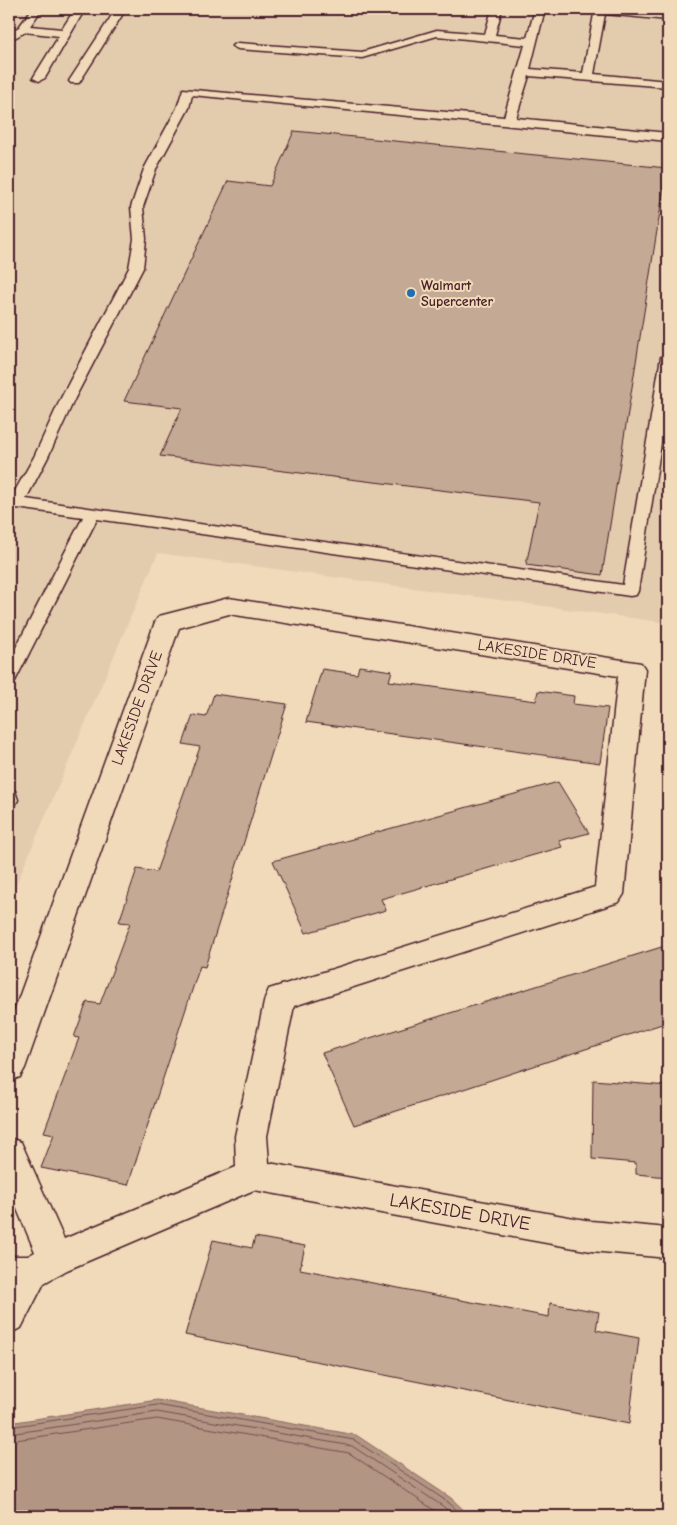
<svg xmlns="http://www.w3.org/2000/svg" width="677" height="1525" font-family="'Comic Neue',sans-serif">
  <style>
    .built { fill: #e3cbae }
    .water { fill: #b39584; stroke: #896660 }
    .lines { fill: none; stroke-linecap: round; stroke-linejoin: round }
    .shore { stroke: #744e4f; stroke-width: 1 }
    .building { fill: #c4a994; stroke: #4a1f2b }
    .lane-casing { stroke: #4a1f2b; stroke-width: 3 }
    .street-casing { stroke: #4a1f2b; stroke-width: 3 }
    .lane { fill: #f0dab9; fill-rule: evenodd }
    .street { fill: #f0dab9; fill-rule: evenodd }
    .poi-dot { fill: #1f6fb2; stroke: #f0dab9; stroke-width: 2 }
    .labels { text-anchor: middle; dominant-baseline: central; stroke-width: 4; stroke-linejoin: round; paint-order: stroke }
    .far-poi-label { font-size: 14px; font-weight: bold; fill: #4a1f2b; stroke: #f0dab9; text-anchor: start }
    .street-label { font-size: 16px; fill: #4a1f2b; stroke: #f0dab9 }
    .near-street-label { font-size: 19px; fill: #4a1f2b; stroke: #f0dab9 }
  </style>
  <rect width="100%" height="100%" fill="#f0dab9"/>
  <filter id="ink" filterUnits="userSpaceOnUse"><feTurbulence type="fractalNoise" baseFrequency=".02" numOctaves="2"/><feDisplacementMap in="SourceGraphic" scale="10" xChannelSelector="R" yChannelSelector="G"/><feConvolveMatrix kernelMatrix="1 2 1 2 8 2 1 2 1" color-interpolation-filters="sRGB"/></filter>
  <g filter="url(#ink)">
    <polygon class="built" points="9,9 668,9 668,623 158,553 9,901"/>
    <polygon class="water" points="157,1400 356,1435 451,1498 470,1516 9,1516 9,1423"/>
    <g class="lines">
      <g class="shore">
        <polyline points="9,1427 157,1405 354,1440 448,1502 463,1516"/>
        <polyline points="9,1434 157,1412 352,1446 444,1507 453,1516"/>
        <polyline points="9,1441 157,1419 349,1453 443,1516"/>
      </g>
    </g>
    <g class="building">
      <polygon points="294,131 667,168 602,575 526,565 539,502 160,456 182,408 124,401 228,181 270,186"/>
      <polygon points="359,666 392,671 389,681 536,701 538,691 574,696 573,704 608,708 600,763 306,722 322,669 357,674"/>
      <polygon points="214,694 287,704 205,967 200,966 128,1185 41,1168 54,1134 44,1132 79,1038 74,1037 87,1002 100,1004 130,923 119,922 137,869 156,872 200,747 183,744 193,715 206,717"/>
      <polygon points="558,782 589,833 559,841 562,847 381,899 386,910 306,933 273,861"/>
      <polygon points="668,945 668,1022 354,1125 322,1053"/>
      <polygon points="593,1080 668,1086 668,1177 636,1174 636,1163 592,1159"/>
      <polygon points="255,1237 305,1246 300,1269 549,1317 550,1303 599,1312 596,1330 639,1338 629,1424 185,1335 213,1240 252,1248"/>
    </g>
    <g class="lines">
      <defs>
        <g id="lane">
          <polygon points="32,9 42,9 30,26 62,29 75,9 85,9 45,78 39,81 33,78 59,36 25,32 9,41 9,33 19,27"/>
          <polygon points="116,9 126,9 79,83 71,83 69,81"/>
          <polygon points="492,9 502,9 495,35 527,38 535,9 545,9 530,69 583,73 595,9 620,9 668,14 668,20 605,14 594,74 668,81 668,87 529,76 516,118 668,133 668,141 192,95 189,108 156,169 143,207 146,239 143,268 75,398 48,457 26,499 623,585 661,357 668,353 668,399 638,591 636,595 630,596 97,519 17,677 15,681 9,683 9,661 83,517 9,507 9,497 11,498 34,457 61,398 129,268 134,239 131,207 144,169 177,108 183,89 504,117 525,45 437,36 362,58 238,49 232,46 238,43 362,52 437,30 485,34"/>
          <polygon points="9,789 15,791 18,800 15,805 9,807"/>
        </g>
        <polygon id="street" points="229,598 641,663 645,669 624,894 619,902 294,1006 267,1136 269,1163 591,1221 668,1228 668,1258 591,1251 254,1190 67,1270 44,1283 21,1328 9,1333 9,1256 28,1256 35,1252 9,1190 9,1138 21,1142 64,1239 236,1167 235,1136 265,998 269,989 595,887 618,676 229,614 179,628 25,1068 20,1077 9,1081 9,1025 155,622 159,616"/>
      </defs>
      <use href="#lane" class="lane-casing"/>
      <use href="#street" class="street-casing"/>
      <use href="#lane" class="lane"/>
      <use href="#street" class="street"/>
    </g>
  </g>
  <circle class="poi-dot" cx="411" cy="293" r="5"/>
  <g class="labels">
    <g class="far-poi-label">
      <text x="421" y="285">Walmart<tspan x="421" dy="16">Supercenter</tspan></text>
    </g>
    <g class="street-label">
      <text transform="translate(537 654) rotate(9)">LAKESIDE DRIVE</text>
      <text transform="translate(137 708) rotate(-70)">LAKESIDE DRIVE</text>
    </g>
    <g class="near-street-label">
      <text transform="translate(460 1212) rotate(10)">LAKESIDE DRIVE</text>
    </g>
  </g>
  <rect width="677" height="1525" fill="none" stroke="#f0dab9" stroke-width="30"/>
  <rect x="15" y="15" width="647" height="1495" fill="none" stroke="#4a1f2b" stroke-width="2" filter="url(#ink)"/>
</svg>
